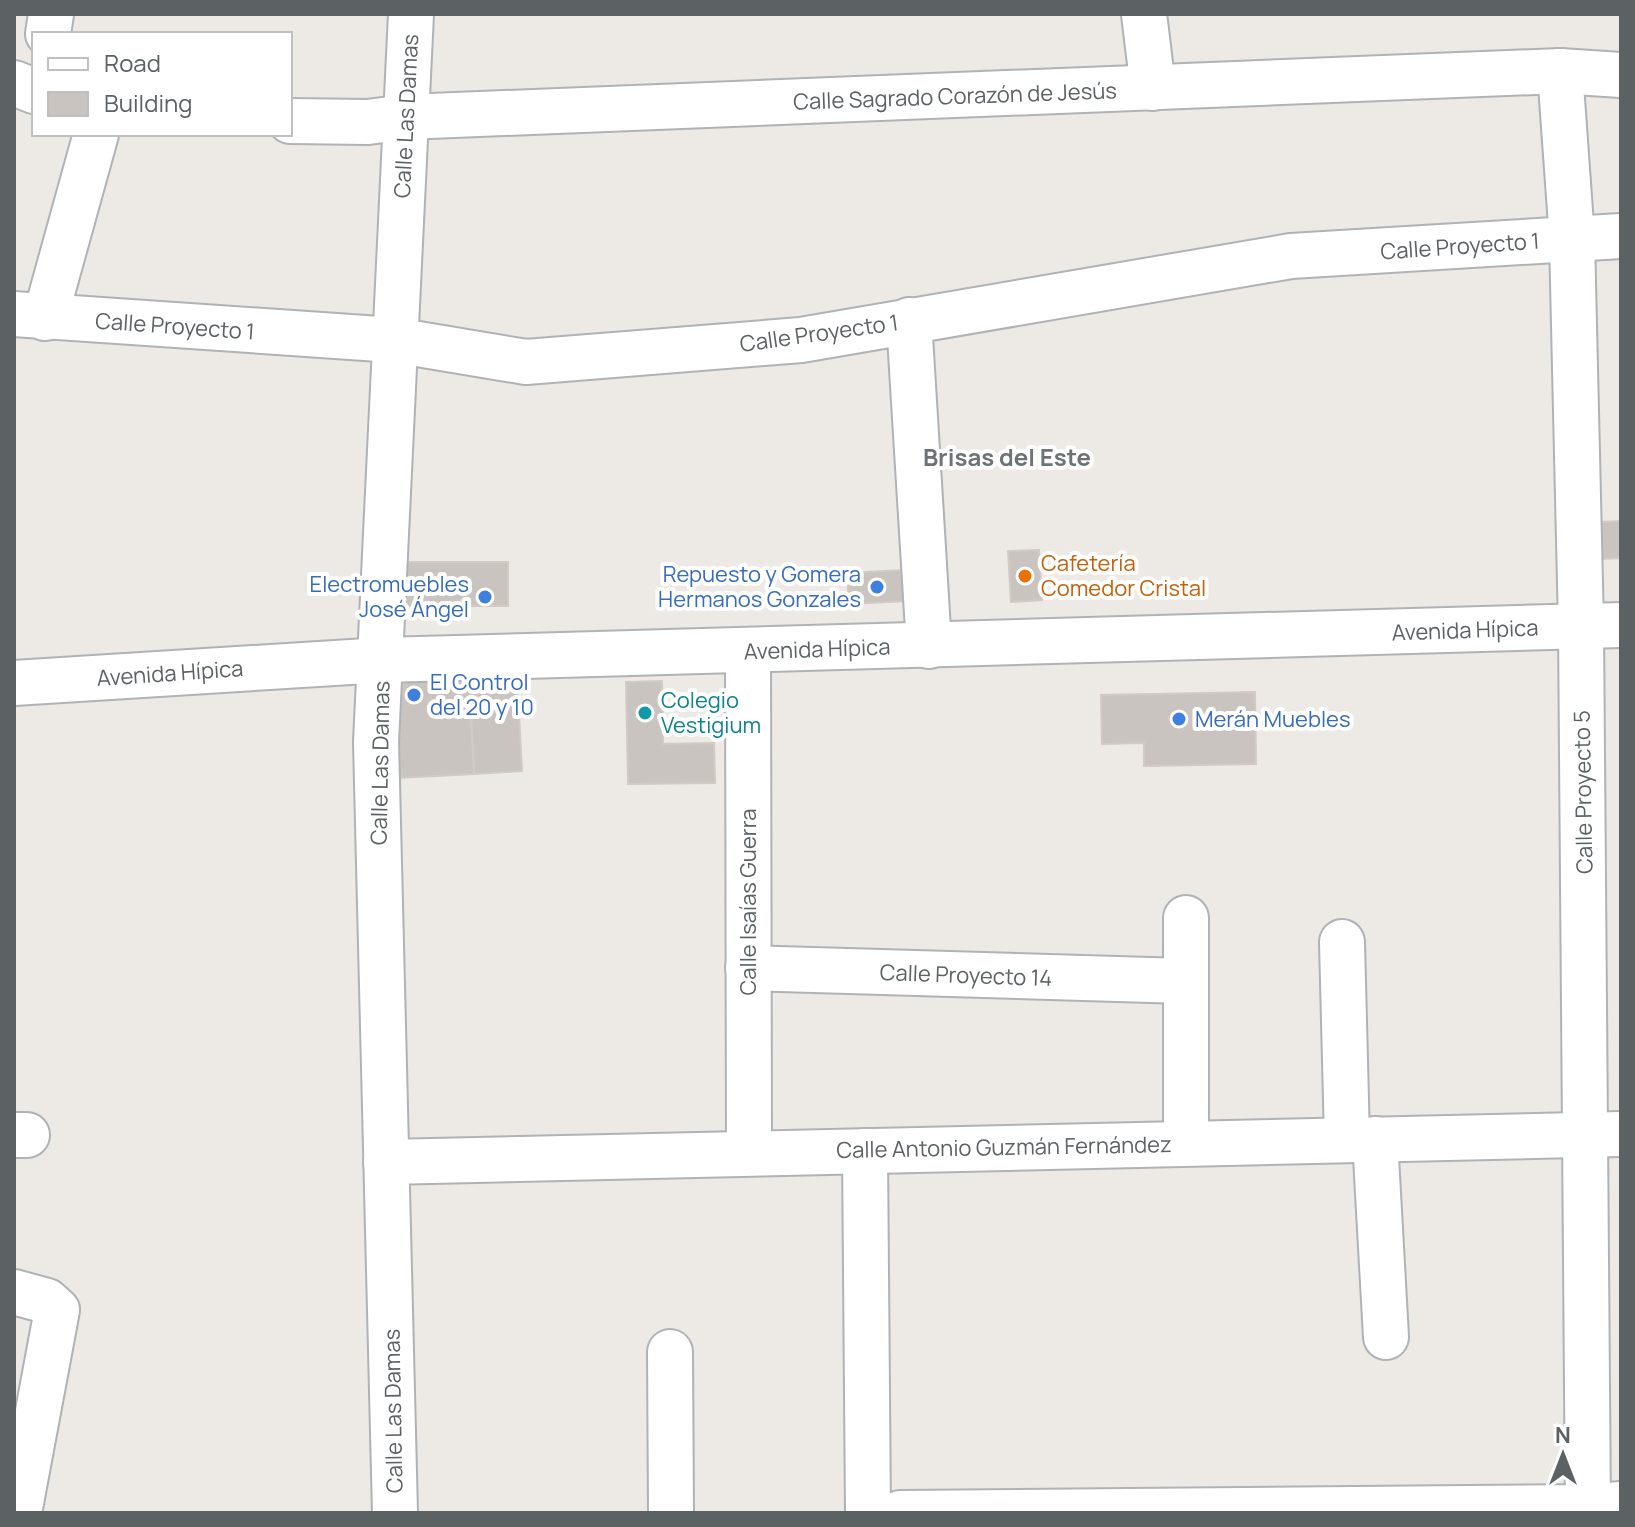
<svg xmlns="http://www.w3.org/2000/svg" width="1635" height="1527" font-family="Manrope,sans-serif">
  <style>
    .building { fill: #c9c4c0; stroke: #d2cac3; stroke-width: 2 }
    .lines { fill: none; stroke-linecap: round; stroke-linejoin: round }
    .minor-casing { stroke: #afb3b5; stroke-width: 48 }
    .minor { stroke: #fff; stroke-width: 44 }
    .food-dot { fill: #e8710a; stroke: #fff; stroke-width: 3 }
    .shop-dot { fill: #3f7fe0; stroke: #fff; stroke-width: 3 }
    .culture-dot { fill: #0f9aa8; stroke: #fff; stroke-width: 3 }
    .labels { text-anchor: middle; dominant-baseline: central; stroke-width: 8; stroke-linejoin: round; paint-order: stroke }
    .street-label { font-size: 22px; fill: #5c6163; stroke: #fff }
    .food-label { font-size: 22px; fill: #c56008; stroke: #fff; text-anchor: start }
    .shop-label { font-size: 22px; fill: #366cbe; stroke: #fff; text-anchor: end }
    .culture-label { font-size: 22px; fill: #0d838f; stroke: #fff; text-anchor: start }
    .neighbourhood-label { font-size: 24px; font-weight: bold; fill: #6d7375; stroke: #fff }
  </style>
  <rect width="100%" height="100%" fill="#ede9e4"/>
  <g class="building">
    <polygon points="1621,521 1621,558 1601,559 1601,522"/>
    <polygon points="1039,550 1042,600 1011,602 1008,551"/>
    <rect x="399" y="562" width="109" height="44"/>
    <polygon points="904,570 906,601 849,604 847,573"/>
    <polygon points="517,676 522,771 474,774 469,678"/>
    <polygon points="469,678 474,774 398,778 394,697 406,682"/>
    <polygon points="662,681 663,744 714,743 715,783 628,784 626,682"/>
    <polygon points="1255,692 1256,764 1144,766 1144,743 1102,744 1101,695"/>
  </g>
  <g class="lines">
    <defs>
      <g id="minor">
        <polyline points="1144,14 1153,88"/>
        <polyline points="48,34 51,14"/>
        <polyline points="1560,71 1572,239 1581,626 1588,1513"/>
        <polyline points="14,83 34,91"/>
        <polyline points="290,121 368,122 405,117 1560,71 1621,75"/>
        <polyline points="14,314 394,340 526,362 801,340 1291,256 1621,236"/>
        <polyline points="45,318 96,134"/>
        <polyline points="909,320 929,646"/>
        <polyline points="748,651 749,1153"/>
        <polyline points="14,683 383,660 1621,625"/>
        <polyline points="1186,918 1186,1143"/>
        <polyline points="1342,942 1347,1140"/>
        <polyline points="748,968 1185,981"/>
        <polyline points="14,1135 27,1135"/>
        <polyline points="1375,1139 1386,1337"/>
        <polyline points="865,1151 868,1513"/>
        <polyline points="386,1162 1621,1134"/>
        <polyline points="14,1292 47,1301 57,1310 19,1513"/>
        <polyline points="670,1352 671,1513"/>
        <polyline points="395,1513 376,742 411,14"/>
        <polyline points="900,1513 1588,1507 1621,1504"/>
      </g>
    </defs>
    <use href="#minor" class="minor-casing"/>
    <use href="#minor" class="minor"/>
  </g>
  <circle class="food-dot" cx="1025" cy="576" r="8"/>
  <g class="shop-dot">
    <circle cx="877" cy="587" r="8"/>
    <circle cx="485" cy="597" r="8"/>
    <circle cx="414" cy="695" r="8"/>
    <circle cx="1179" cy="719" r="8"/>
  </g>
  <circle class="culture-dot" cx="645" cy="713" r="8"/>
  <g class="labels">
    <g class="street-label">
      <text transform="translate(955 96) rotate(-2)">Calle Sagrado Corazón de Jesús</text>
      <text transform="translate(406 116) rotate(-87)">Calle Las Damas</text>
      <text transform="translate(1460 246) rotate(-4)">Calle Proyecto 1</text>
      <text transform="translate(175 326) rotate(4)">Calle Proyecto 1</text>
      <text transform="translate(819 333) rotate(-8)">Calle Proyecto 1</text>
      <text transform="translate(1465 630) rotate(-2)">Avenida Hípica</text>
      <text transform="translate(817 649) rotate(-2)">Avenida Hípica</text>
      <text transform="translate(170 673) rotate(-4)">Avenida Hípica</text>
      <text transform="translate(380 763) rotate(-89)">Calle Las Damas</text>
      <text transform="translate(1583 792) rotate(-91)">Calle Proyecto 5</text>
      <text transform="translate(748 902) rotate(-90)">Calle Isaías Guerra</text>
      <text transform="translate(966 975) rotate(2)">Calle Proyecto 14</text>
      <text transform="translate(1004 1147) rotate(-1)">Calle Antonio Guzmán Fernández</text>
      <text transform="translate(393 1411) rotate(-91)">Calle Las Damas</text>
    </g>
    <g class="food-label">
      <text x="1041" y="563">Cafetería<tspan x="1041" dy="25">Comedor Cristal</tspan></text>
    </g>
    <g class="shop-label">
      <text x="861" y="574">Repuesto y Gomera<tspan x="861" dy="25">Hermanos Gonzales</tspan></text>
      <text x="469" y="584">Electromuebles<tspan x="469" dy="25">José Ángel</tspan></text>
      <text x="430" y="682" text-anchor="start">El Control<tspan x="430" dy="25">del 20 y 10</tspan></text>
      <text x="1195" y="719" text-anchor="start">Merán Muebles</text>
    </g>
    <g class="culture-label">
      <text x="661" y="700">Colegio<tspan x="661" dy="25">Vestigium</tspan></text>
    </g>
    <g class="neighbourhood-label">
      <text x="1007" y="456">Brisas del Este</text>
    </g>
  </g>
  <rect width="1635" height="1527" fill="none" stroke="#5c6163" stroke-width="32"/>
  <rect x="32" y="32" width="260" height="104" fill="#ffffff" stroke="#bec0c1" stroke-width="2"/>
  <rect x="48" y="58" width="40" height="12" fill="#ffffff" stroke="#bec0c1" stroke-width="2"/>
  <text x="104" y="72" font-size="24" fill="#5c6163">Road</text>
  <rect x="48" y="92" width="40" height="24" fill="#c9c4c0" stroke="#bec0c1" stroke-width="2"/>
  <text x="104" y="112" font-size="24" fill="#5c6163">Building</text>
  <g transform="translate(1563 1455)" stroke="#ffffff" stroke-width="6" paint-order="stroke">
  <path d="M0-6L14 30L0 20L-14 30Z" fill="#5c6163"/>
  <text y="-12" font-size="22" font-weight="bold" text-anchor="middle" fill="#5c6163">N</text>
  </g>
</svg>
